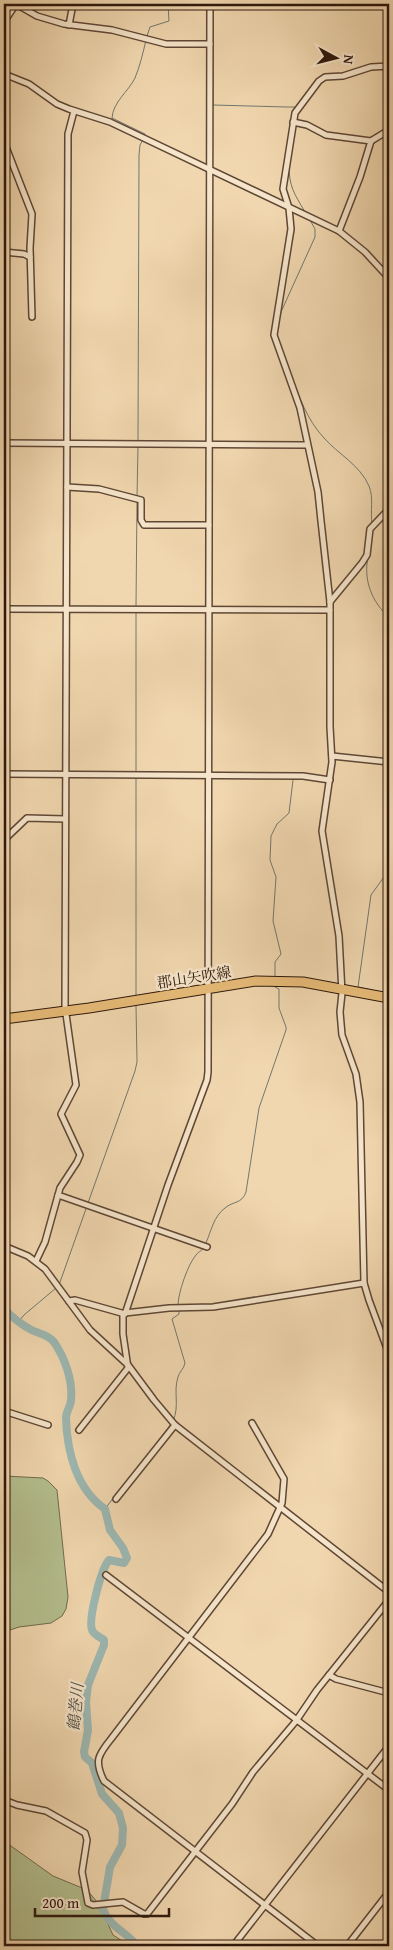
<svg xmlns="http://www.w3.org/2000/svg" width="393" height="1950" font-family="'Gentium Book Plus','Noto Serif JP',serif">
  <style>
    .green { fill: #b4bf8f; stroke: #706b4e }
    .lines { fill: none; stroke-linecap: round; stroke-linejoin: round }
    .stream { stroke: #707870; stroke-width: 1 }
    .river { stroke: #9cb8b3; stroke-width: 8 }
    .street-casing { stroke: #5e4735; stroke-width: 8 }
    .primary-casing { stroke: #2d170c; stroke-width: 11 }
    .street { stroke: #f6e5cb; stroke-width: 5 }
    .primary { stroke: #e8bc78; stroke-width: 9 }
    .labels { text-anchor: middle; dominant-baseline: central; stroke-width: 4.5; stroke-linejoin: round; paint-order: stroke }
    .street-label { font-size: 15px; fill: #2d170c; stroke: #f6e5cb }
    .water-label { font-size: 16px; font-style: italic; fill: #544f46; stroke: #f6e5cb }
  </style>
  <rect width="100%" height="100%" fill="#f1d7af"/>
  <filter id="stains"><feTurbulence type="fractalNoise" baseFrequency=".004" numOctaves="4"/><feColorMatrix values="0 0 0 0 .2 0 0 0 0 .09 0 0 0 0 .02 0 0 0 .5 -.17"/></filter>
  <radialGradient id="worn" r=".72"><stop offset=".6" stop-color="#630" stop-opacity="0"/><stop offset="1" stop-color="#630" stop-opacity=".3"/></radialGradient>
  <g class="green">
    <polygon points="4,1476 43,1478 48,1481 57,1490 68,1597 66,1609 62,1616 51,1623 19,1627 4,1632"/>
    <polygon points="4,1841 53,1876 87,1890 98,1903 113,1935 130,1946 4,1946"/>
  </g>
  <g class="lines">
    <g class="stream">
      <polyline points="213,4 213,105 287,107 295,107 294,110"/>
      <polyline points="147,36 150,27 169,21 168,4"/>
      <polyline points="292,122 292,114"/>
      <path d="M145,136V134L112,118C113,102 128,92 135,78C140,66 143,53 146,40"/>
      <path d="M289,165C289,187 294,193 305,212"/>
      <polyline points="278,324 281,312 315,237 315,229 310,220"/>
      <path d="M290,373C299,396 307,420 324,438C338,454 360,465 369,486C374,498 370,511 372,524"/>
      <polyline points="138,442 139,155 140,145 143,140"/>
      <polyline points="137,497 138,446"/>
      <polyline points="370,552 372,531"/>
      <path d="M368,558C363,579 372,603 389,617"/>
      <polyline points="136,607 137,501"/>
      <polyline points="136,773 136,611"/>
      <polyline points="275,978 275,962 281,954 273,921 276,877 270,860 271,836 277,824 289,813 293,780"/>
      <polyline points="372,990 358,987 371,895 389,870"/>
      <polyline points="136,996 136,777"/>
      <polyline points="88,1203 135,1071 137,1062 136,1005"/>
      <path d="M206,1243C211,1231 214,1216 225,1208C233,1201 242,1204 246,1192L259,1108L286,1030V1027L279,1008V989L275,987V985"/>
      <polyline points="59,1285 87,1206"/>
      <path d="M178,1305C178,1293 188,1264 196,1255C199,1251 201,1252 204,1247"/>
      <polyline points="19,1321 24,1315 56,1288"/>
      <path d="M173,1421C180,1406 173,1392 178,1377C179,1372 184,1369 185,1363L172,1319L179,1314V1309"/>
      <polyline points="136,1470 171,1424"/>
      <polyline points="105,1509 114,1497"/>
    </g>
    <path class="river" d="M4,1309C11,1316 19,1323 28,1328C37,1334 47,1333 54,1342C65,1358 73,1381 71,1400C71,1406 66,1411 66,1418C67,1451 76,1489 105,1509L110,1530L123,1548L127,1558L124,1563L109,1560C101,1569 88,1619 92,1630C94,1635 100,1637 104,1640V1645L88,1685L86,1702L88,1730L84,1752L85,1757L92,1763L102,1794L119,1813L123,1828L122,1845L110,1867L103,1909C109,1927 127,1932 137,1946"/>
    <defs>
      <g id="street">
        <polyline points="16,4 37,16 64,24 112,30 166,44 210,44"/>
        <polyline points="4,22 16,4"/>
        <polyline points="69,25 73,4"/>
        <polyline points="389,66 371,67 343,76 325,77 319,81 295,113 283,189 289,208 291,229 274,335 300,408 318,492 321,521 330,602 330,727 332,762 322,831 339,936 342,993 340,1012 342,1035 356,1074 360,1102 364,1283 369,1300 389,1354"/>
        <polyline points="4,74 29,84 57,104 69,109 110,122 339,231 365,252 389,278"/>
        <polyline points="293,122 307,125 326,135 371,141 360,177 339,231"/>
        <polyline points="371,141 389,130"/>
        <polyline points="4,142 32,214 30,248 32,317"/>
        <polyline points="4,252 24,254 30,257"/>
        <polyline points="4,443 307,445"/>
        <polyline points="67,487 99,489 141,500 141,520 144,525 209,525"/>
        <polyline points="330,602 362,563 367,555 370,529 389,509"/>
        <polyline points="4,609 330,610"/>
        <polyline points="332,756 389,762"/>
        <polyline points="4,774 303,776 330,780"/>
        <polyline points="4,840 27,818 65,819"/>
        <polyline points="58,1195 207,1247"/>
        <polyline points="4,1246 28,1256 45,1269 90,1330 128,1365 154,1400 175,1425 389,1592"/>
        <polyline points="36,1261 45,1242 60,1188 77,1162 80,1155 61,1114 76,1085 65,1007 68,134 74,111"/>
        <polyline points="69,1301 75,1300 125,1314 168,1185 207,1080 208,1072 210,4"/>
        <polyline points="125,1313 169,1308 213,1307 364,1283"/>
        <polyline points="4,1411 48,1425"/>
        <path d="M252,1423L284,1479L282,1503L268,1534L111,1739C98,1755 94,1761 104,1781L318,1946"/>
        <polyline points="79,1430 128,1368 123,1334 123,1315"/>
        <polyline points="116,1499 175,1425"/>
        <polyline points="106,1575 389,1790"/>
        <polyline points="329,1675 336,1679 389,1693"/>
        <polyline points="4,1800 17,1805 46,1811 85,1833 87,1840 82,1872 88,1903 93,1905 123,1902 144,1914 147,1914 232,1804 253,1772 296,1721 317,1690 389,1600"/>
        <polyline points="233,1946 389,1746"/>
        <polyline points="347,1946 389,1892"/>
      </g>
      <polyline id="primary" points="4,1019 89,1008 256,981 303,982 389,998"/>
    </defs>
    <use href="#street" class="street-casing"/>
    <use href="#primary" class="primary-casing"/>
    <use href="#street" class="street"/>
    <use href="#primary" class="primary"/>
  </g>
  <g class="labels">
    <g class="street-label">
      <text transform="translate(194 977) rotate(-9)">郡山矢吹線</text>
    </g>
    <g class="water-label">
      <text transform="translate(75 1707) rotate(-85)">鶴巻川</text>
    </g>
  </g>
  <rect width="393" height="1950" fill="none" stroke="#f1d7af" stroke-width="20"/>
  <rect x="5" y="5" width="383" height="1940" fill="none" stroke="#2d170c" stroke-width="2.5"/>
  <rect x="10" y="10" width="373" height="1930" fill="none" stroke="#2d170c"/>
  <g transform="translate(336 58) rotate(97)" stroke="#f6e5cb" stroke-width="4" paint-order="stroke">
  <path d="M0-4L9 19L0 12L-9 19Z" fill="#2d170c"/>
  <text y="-8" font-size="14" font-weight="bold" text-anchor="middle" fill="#2d170c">N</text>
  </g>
  <path d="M35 1908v8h134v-8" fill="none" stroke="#2d170c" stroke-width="2.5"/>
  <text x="42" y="1908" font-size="15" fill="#2d170c" stroke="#f6e5cb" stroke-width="4" paint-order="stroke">200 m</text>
  <rect width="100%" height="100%" filter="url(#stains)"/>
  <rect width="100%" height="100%" fill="url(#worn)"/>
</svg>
